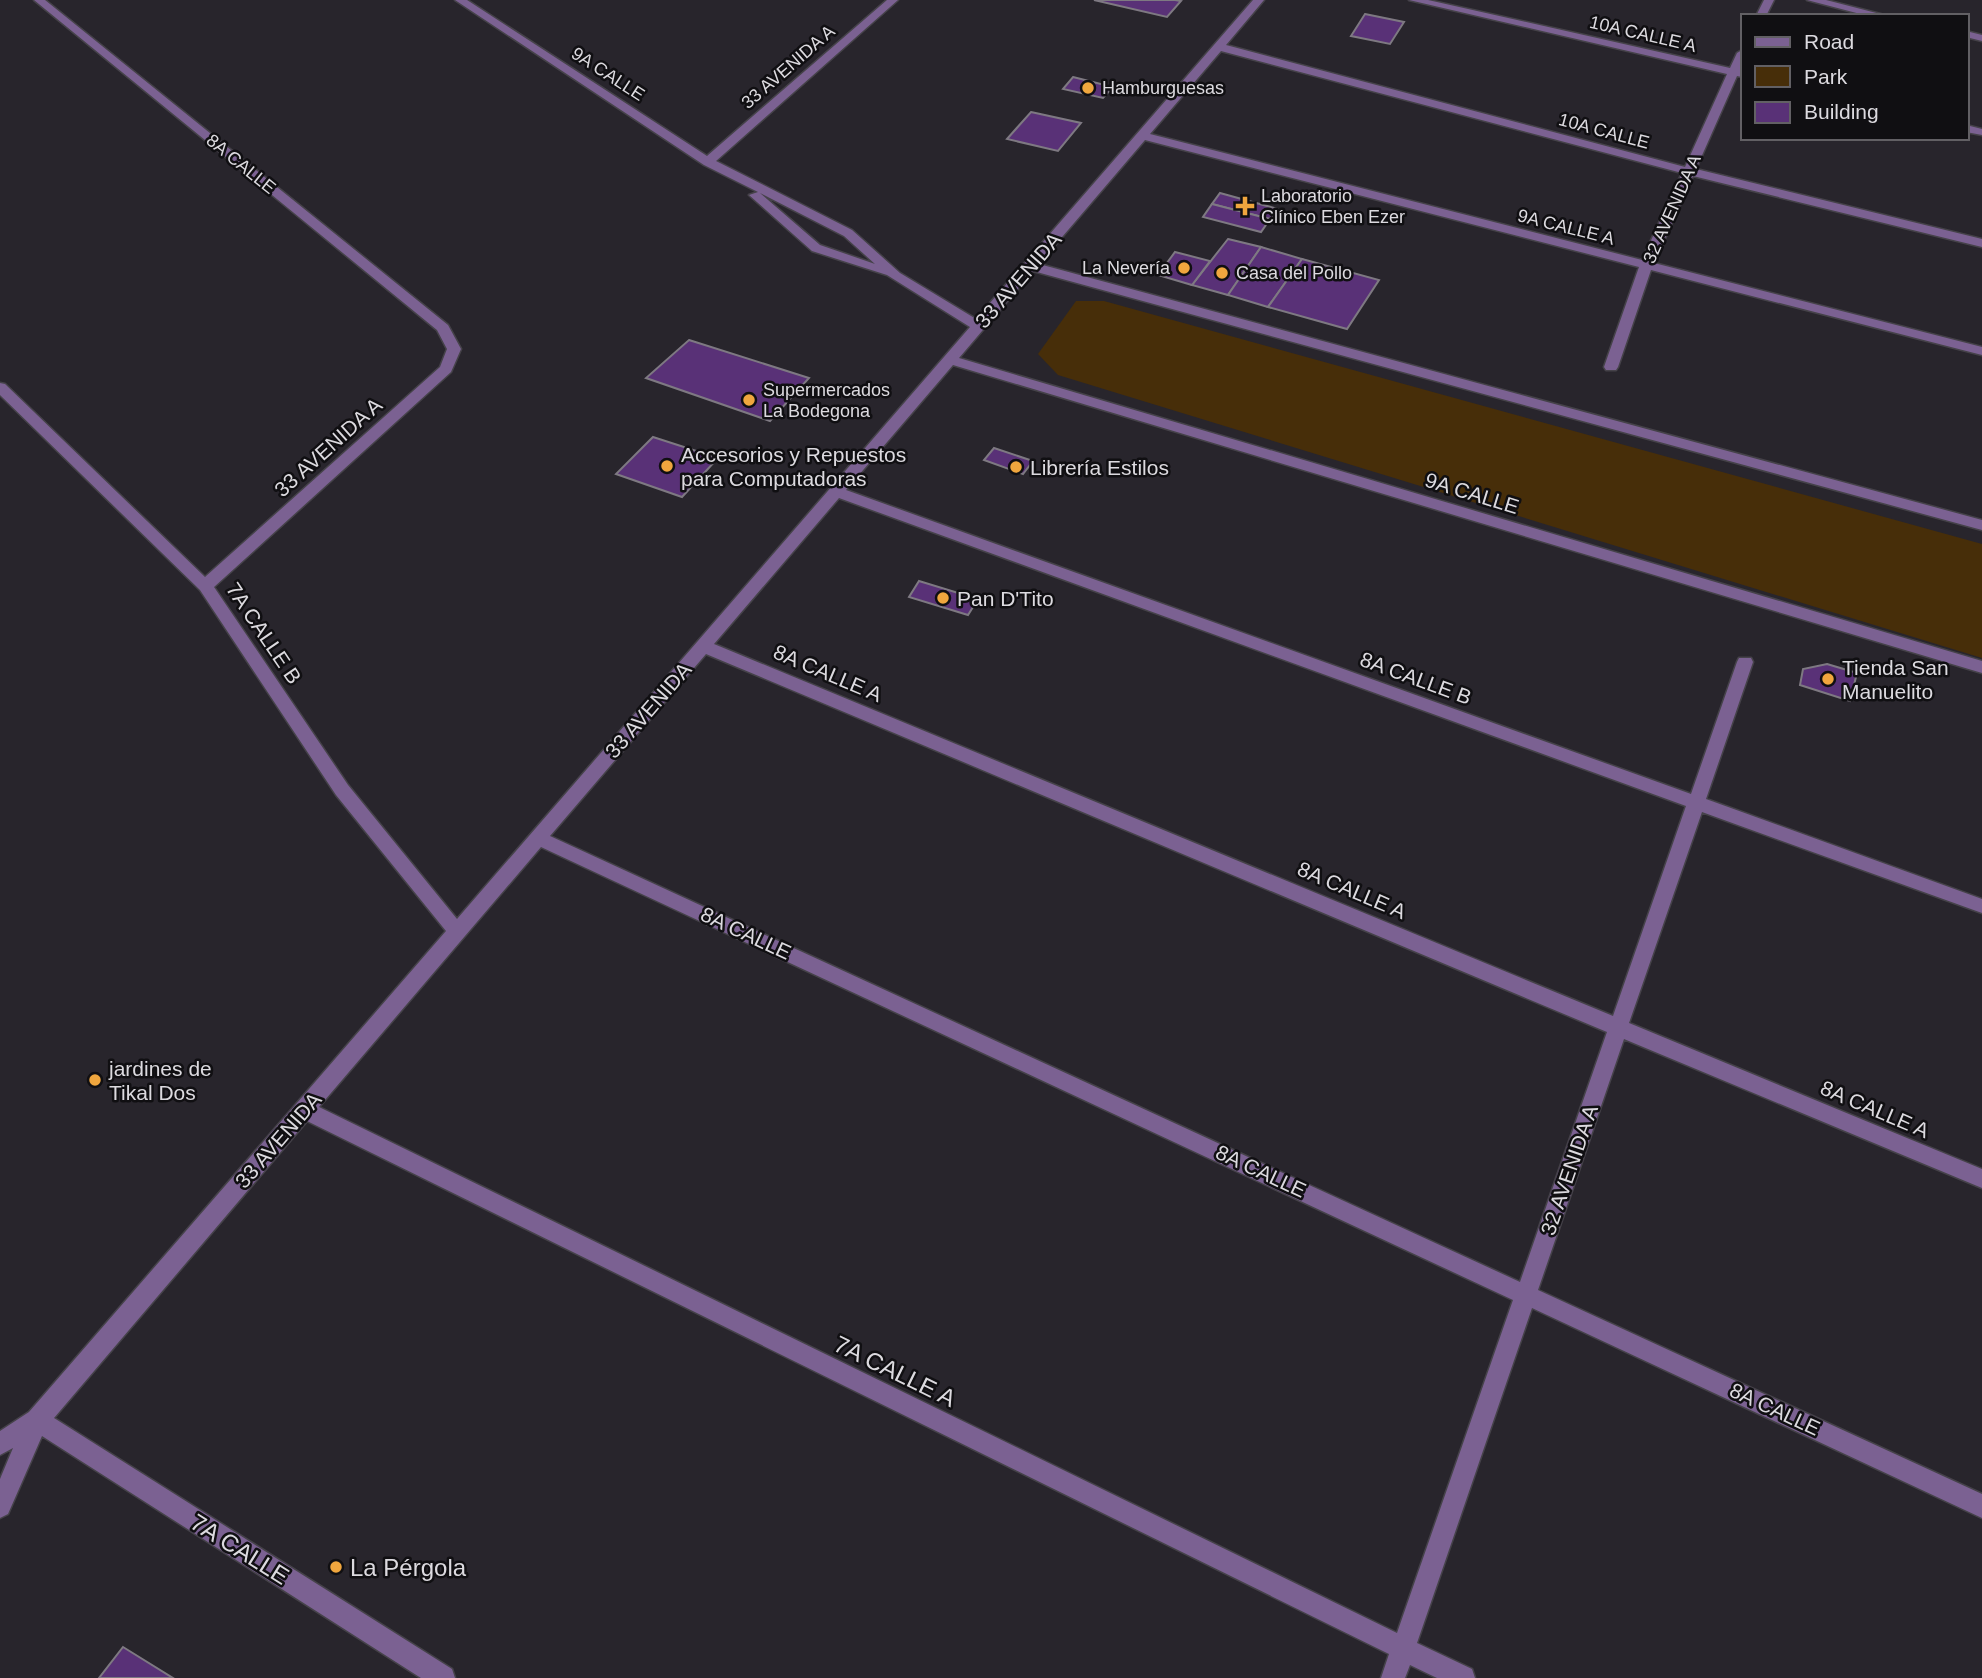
<svg xmlns="http://www.w3.org/2000/svg" width="1982" height="1678" font-family="Helvetica,sans-serif">
  <style>
    .green { fill: #472e09 }
    .building { fill: #593177; stroke: #7e7982; stroke-width: 2 }
    .lines { fill: none; stroke-linecap: round; stroke-linejoin: round }
    .minor-casing { stroke: #454249; stroke-width: 3 }
    .minor { fill: #7b6192; fill-rule: evenodd }
    .poi-dot { fill: #f0a63e; stroke: #100f12; stroke-width: 2.5 }
    .labels { text-anchor: middle; dominant-baseline: central; stroke-width: 5; stroke-linejoin: round; paint-order: stroke }
    .far-street-label { font-size: 18px; fill: #dcdadf; stroke: #100f12 }
    .far-poi-label { font-size: 18px; fill: #dcdadf; stroke: #100f12; text-anchor: start }
    .street-label { font-size: 21px; fill: #dcdadf; stroke: #100f12 }
    .poi-label { font-size: 21px; fill: #dcdadf; stroke: #100f12; text-anchor: start }
    .near-street-label { font-size: 24px; fill: #dcdadf; stroke: #100f12 }
    .near-poi-label { font-size: 24px; fill: #dcdadf; stroke: #100f12; text-anchor: start }
  </style>
  <rect width="100%" height="100%" fill="#28252c"/>
  <polygon class="green" points="1076,301 1104,301 1982,544 1982,658 1058,375 1038,354"/>
  <g class="building">
    <polygon points="1094,0 1175,0 1181,1 1167,17"/>
    <polygon points="1365,14 1404,22 1390,44 1351,36"/>
    <polygon points="1073,77 1113,87 1103,98 1063,89"/>
    <polygon points="1031,112 1081,123 1058,151 1007,139"/>
    <polygon points="1220,193 1278,209 1270,219 1212,204"/>
    <polygon points="1212,204 1270,219 1261,232 1203,217"/>
    <polygon points="1228,239 1261,247 1228,295 1192,285"/>
    <polygon points="1261,247 1302,259 1268,307 1228,295"/>
    <polygon points="1175,252 1210,261 1192,285 1158,275"/>
    <polygon points="1302,259 1379,280 1347,329 1268,307"/>
    <polygon points="689,340 809,378 770,421 646,378"/>
    <polygon points="653,437 718,458 682,497 616,474"/>
    <polygon points="994,448 1033,461 1023,474 984,460"/>
    <polygon points="919,581 978,599 968,615 909,597"/>
    <polygon points="1827,664 1857,673 1850,701 1800,685 1803,669"/>
    <polygon points="123,1647 173,1678 99,1678"/>
  </g>
  <g class="lines">
    <defs>
      <g id="minor">
        <path d="M34,0H45L448,325L461,349L451,372L214,587L348,785L457,919L970,327L887,275L812,251L749,195L758,192L704,165L455,0H467L707,156L887,0H898L716,161L852,230L900,273L976,319L1253,0H1264L1226,45L1685,167L1727,74L1409,0H1428L1730,68L1737,53L1742,50L1740,70L1742,77L1737,76L1696,169L1982,239V247L1693,176L1654,263L1982,347V355L1651,270L1618,367L1616,370H1606L1604,367L1639,267L1145,140L1039,264L1982,520V530L1033,271L959,358L1982,661V673L953,365L846,490L1691,794L1737,662L1739,658H1751L1753,662L1706,799L1982,899V913L1702,812L1629,1023L1982,1169V1188L1624,1039L1538,1290L1982,1494V1518L1532,1308L1417,1643L1472,1669L1475,1678H1437L1410,1665L1405,1678H1381L1389,1654L307,1121L54,1418L452,1669L455,1678H421L42,1436L8,1514L0,1518V1479L13,1448L0,1455V1431L29,1412L446,931L336,795L200,590L0,395V383L5,384L205,577L440,367L447,349L437,330ZM1221,51L1682,173L1642,260L1150,134ZM760,193L844,236L875,264L820,245ZM839,498L1686,806L1613,1016L714,644ZM706,654L1607,1032L1520,1282L550,836ZM541,847L1513,1300L1397,1633L319,1107Z"/>
        <polygon points="1764,0 1774,0 1766,16 1756,16"/>
        <polygon points="1807,0 1826,0 1888,16 1868,16"/>
        <polygon points="1966,31 1982,35 1982,41 1966,37"/>
        <polygon points="1966,125 1982,129 1982,135 1966,132"/>
      </g>
    </defs>
    <use href="#minor" class="minor-casing"/>
    <use href="#minor" class="minor"/>
  </g>
  <g class="poi-dot">
    <circle cx="1088" cy="88" r="7"/>
    <path d="M1241.5 195.5h7v7h7v7h-7v7h-7v-7h-7v-7h7z"/>
    <circle cx="1184" cy="268" r="7"/>
    <circle cx="1222" cy="273" r="7"/>
    <circle cx="749" cy="400" r="7"/>
    <circle cx="667" cy="466" r="7"/>
    <circle cx="1016" cy="467" r="7"/>
    <circle cx="943" cy="598" r="7"/>
    <circle cx="1828" cy="679" r="7"/>
    <circle cx="95" cy="1080" r="7"/>
    <circle cx="336" cy="1567" r="7"/>
  </g>
  <g class="labels">
    <g class="far-street-label">
      <text transform="translate(1643 34) rotate(13)">10A CALLE A</text>
      <text transform="translate(788 67) rotate(-41)">33 AVENIDA A</text>
      <text transform="translate(608 74) rotate(33)">9A CALLE</text>
      <text transform="translate(1604 131) rotate(15)">10A CALLE</text>
      <text transform="translate(241 164) rotate(39)">8A CALLE</text>
      <text transform="translate(1672 209) rotate(-66)">32 AVENIDA A</text>
      <text transform="translate(1566 227) rotate(14)">9A CALLE A</text>
    </g>
    <g class="far-poi-label">
      <text x="1102" y="88">Hamburguesas</text>
      <text x="1261" y="196">Laboratorio<tspan x="1261" dy="21">Clínico Eben Ezer</tspan></text>
      <text x="1170" y="268" text-anchor="end">La Nevería</text>
      <text x="1236" y="273">Casa del Pollo</text>
      <text x="763" y="390">Supermercados<tspan x="763" dy="21">La Bodegona</tspan></text>
    </g>
    <g class="street-label">
      <text transform="translate(1018 280) rotate(-49)">33 AVENIDA</text>
      <text transform="translate(328 447) rotate(-42)">33 AVENIDA A</text>
      <text transform="translate(1472 493) rotate(17)">9A CALLE</text>
      <text transform="translate(264 633) rotate(56)">7A CALLE B</text>
      <text transform="translate(828 673) rotate(23)">8A CALLE A</text>
      <text transform="translate(1416 678) rotate(20)">8A CALLE B</text>
      <text transform="translate(648 710) rotate(-49)">33 AVENIDA</text>
      <text transform="translate(1352 890) rotate(23)">8A CALLE A</text>
      <text transform="translate(746 933) rotate(25)">8A CALLE</text>
      <text transform="translate(1875 1109) rotate(23)">8A CALLE A</text>
      <text transform="translate(278 1140) rotate(-49)">33 AVENIDA</text>
      <text transform="translate(1569 1170) rotate(-71)">32 AVENIDA A</text>
      <text transform="translate(1261 1171) rotate(25)">8A CALLE</text>
      <text transform="translate(1775 1409) rotate(25)">8A CALLE</text>
    </g>
    <g class="poi-label">
      <text x="681" y="454">Accesorios y Repuestos<tspan x="681" dy="24">para Computadoras</tspan></text>
      <text x="1030" y="467">Librería Estilos</text>
      <text x="957" y="598">Pan D'Tito</text>
      <text x="1842" y="667">Tienda San<tspan x="1842" dy="24">Manuelito</tspan></text>
      <text x="109" y="1068">jardines de<tspan x="109" dy="24">Tikal Dos</tspan></text>
    </g>
    <g class="near-street-label">
      <text transform="translate(895 1371) rotate(26)">7A CALLE A</text>
      <text transform="translate(240 1549) rotate(32)">7A CALLE</text>
    </g>
    <g class="near-poi-label">
      <text x="350" y="1567">La Pérgola</text>
    </g>
  </g>
  <rect x="1741" y="14" width="228" height="126" fill="#100f12" stroke="#626064" stroke-width="2"/>
  <rect x="1755" y="37" width="35" height="10" fill="#7b6192" stroke="#626064" stroke-width="2"/>
  <text x="1804" y="49" font-size="21" fill="#dcdadf">Road</text>
  <rect x="1755" y="66" width="35" height="21" fill="#472e09" stroke="#626064" stroke-width="2"/>
  <text x="1804" y="84" font-size="21" fill="#dcdadf">Park</text>
  <rect x="1755" y="102" width="35" height="21" fill="#593177" stroke="#626064" stroke-width="2"/>
  <text x="1804" y="119" font-size="21" fill="#dcdadf">Building</text>
</svg>
